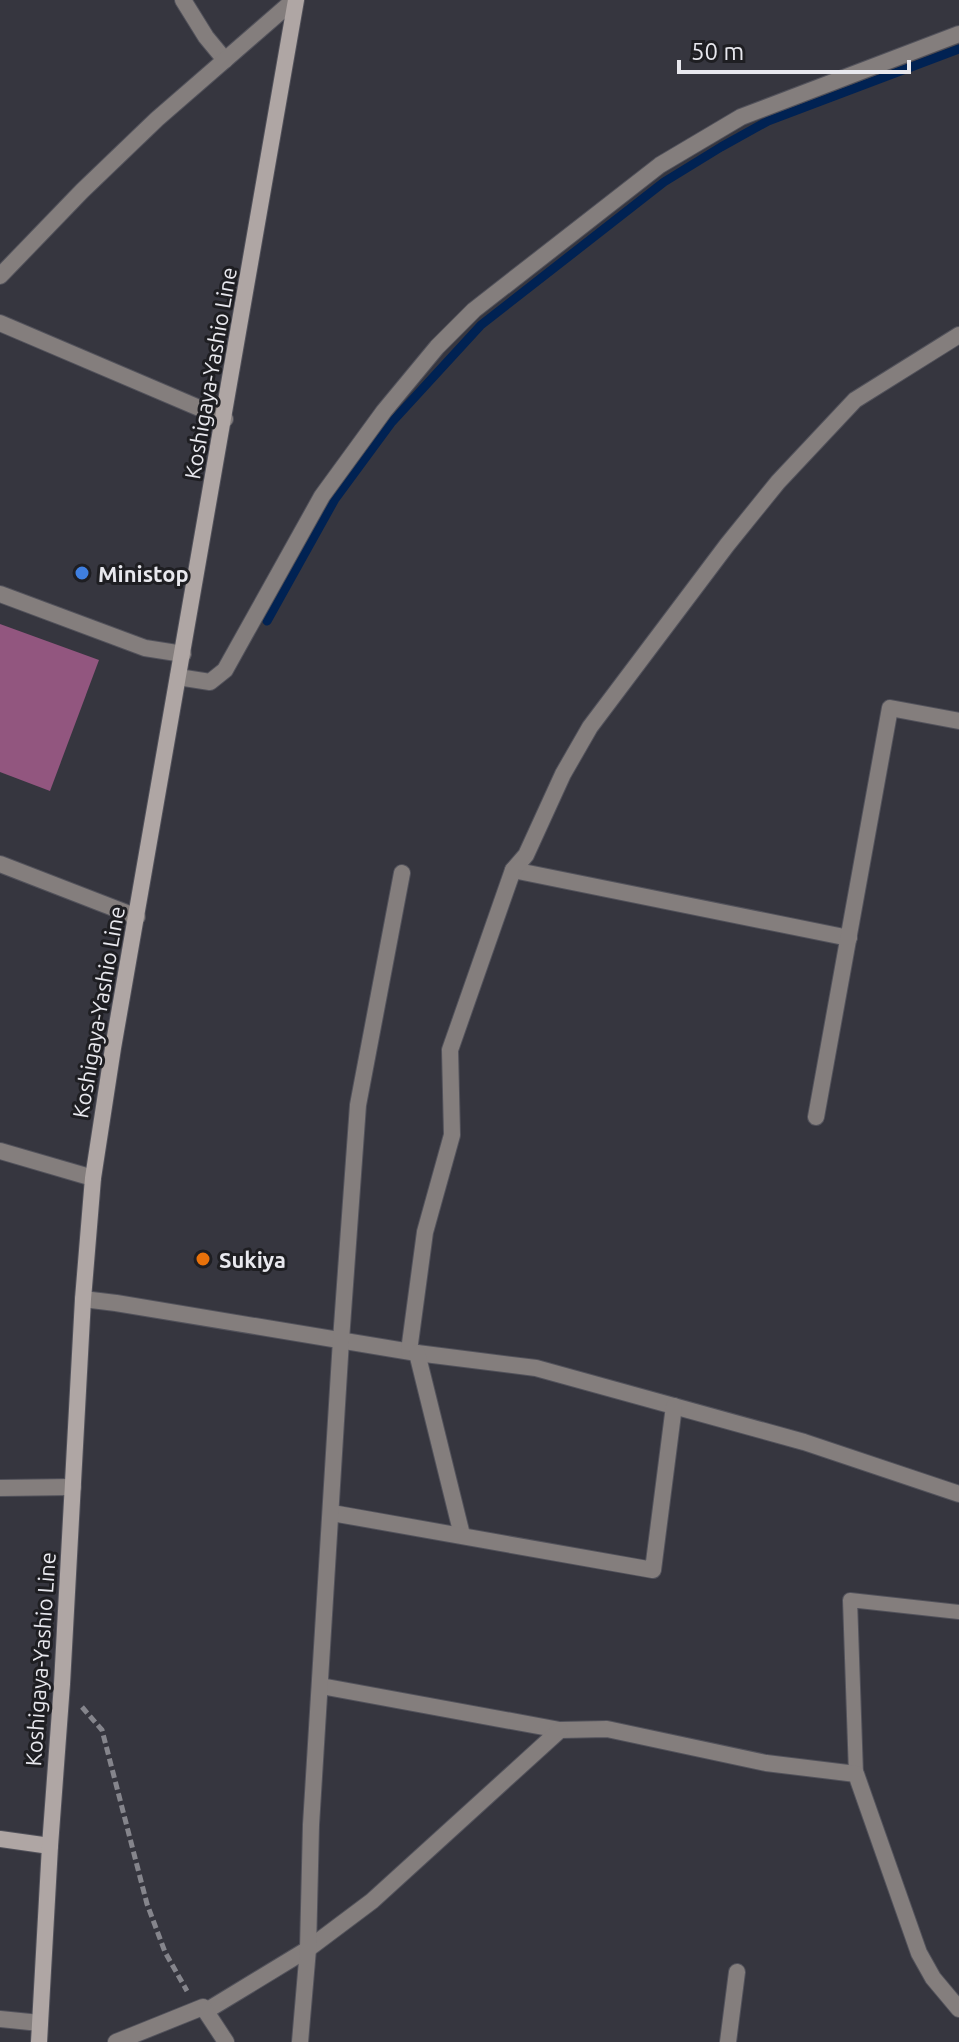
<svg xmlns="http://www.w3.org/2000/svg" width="959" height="2042" font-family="Ubuntu,sans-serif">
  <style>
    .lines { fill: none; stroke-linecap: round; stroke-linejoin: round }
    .stream { stroke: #002253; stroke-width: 9 }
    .building { fill: #92567f }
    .lane-casing { stroke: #52525b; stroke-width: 16 }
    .street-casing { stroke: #52525b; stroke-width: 18 }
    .secondary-casing { stroke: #52525b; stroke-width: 18 }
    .path { stroke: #85858c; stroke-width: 5; stroke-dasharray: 8 4; stroke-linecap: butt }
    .lane { stroke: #847e7d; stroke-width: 14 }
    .street { stroke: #847e7d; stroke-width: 16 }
    .secondary { stroke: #afa6a4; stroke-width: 16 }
    .shop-dot { fill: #3f7fe0; stroke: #1e1e22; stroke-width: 3 }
    .food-dot { fill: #e8710a; stroke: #1e1e22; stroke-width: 3 }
    .labels { text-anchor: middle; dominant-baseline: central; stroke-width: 6; stroke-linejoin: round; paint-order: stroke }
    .street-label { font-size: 22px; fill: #e8e8ee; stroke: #1e1e22 }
    .poi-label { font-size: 22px; font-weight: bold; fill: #e8e8ee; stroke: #1e1e22; text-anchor: start }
  </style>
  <rect width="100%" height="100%" fill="#36363f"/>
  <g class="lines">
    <polyline class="stream" points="267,621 335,499 391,423 481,325 664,182 721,147 768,121 959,49"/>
  </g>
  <polygon class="building" points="0,624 99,660 50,791 0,772"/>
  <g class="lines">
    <defs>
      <polyline id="lane" points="856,1774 850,1600 959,1612"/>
      <g id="street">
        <polyline points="183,0 206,37 225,60"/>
        <polyline points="0,276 82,191 157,119 294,0"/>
        <polyline points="0,323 225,419"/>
        <polyline points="0,594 145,648 183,654"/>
        <polyline points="178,677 210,682 225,670 322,496 384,411 437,347 474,310 660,165 741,117 959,34"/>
        <polyline points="0,864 137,917"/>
        <polyline points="513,870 849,938"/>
        <polyline points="816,1117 890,708 959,721"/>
        <polyline points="0,1151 93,1178"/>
        <polyline points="83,1299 116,1303 417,1353 536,1368 804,1442 959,1494"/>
        <polyline points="409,1351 425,1232 452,1135 450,1050 513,870 526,855 563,774 590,727 727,545 778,482 855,400 959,335"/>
        <polyline points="417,1353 462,1535"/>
        <polyline points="0,1488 73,1487"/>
        <polyline points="332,1513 653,1570 674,1406"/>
        <polyline points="321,1686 560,1730 607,1729 766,1763 856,1774 919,1953 933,1978 959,2009"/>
        <polyline points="206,2011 308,1949 372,1901 560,1730"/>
        <polyline points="0,2019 40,2023"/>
        <polyline points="116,2042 203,2007 226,2042"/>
        <polyline points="300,2042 308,1949 311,1825 341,1340 358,1105 402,873"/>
        <polyline points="728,2042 737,1972"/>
      </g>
      <g id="secondary">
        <polyline points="0,1839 50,1846"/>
        <polyline points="39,2042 50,1846 62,1684 83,1299 93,1178 113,1048 296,0"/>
      </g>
    </defs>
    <use href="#lane" class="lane-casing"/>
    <use href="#street" class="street-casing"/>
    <use href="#secondary" class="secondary-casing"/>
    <polyline class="path" points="82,1707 102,1730 147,1904 165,1952 187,1991"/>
    <use href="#lane" class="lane"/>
    <use href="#street" class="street"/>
    <use href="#secondary" class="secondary"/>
  </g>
  <circle class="shop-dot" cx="82" cy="573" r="8"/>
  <circle class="food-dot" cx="203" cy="1259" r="8"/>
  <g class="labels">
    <g class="street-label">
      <text transform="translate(210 373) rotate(-80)">Koshigaya-Yashio Line</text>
      <text transform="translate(98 1012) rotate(-80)">Koshigaya-Yashio Line</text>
      <text transform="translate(40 1659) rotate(-86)">Koshigaya-Yashio Line</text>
    </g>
    <g class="poi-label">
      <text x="98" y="573">Ministop</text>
      <text x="219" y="1259">Sukiya</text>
    </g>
  </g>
  <path d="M679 60v12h230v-12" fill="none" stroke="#e8e8ee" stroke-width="4"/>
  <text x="691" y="60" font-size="24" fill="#e8e8ee" stroke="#1e1e22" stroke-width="6" paint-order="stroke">50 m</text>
</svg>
